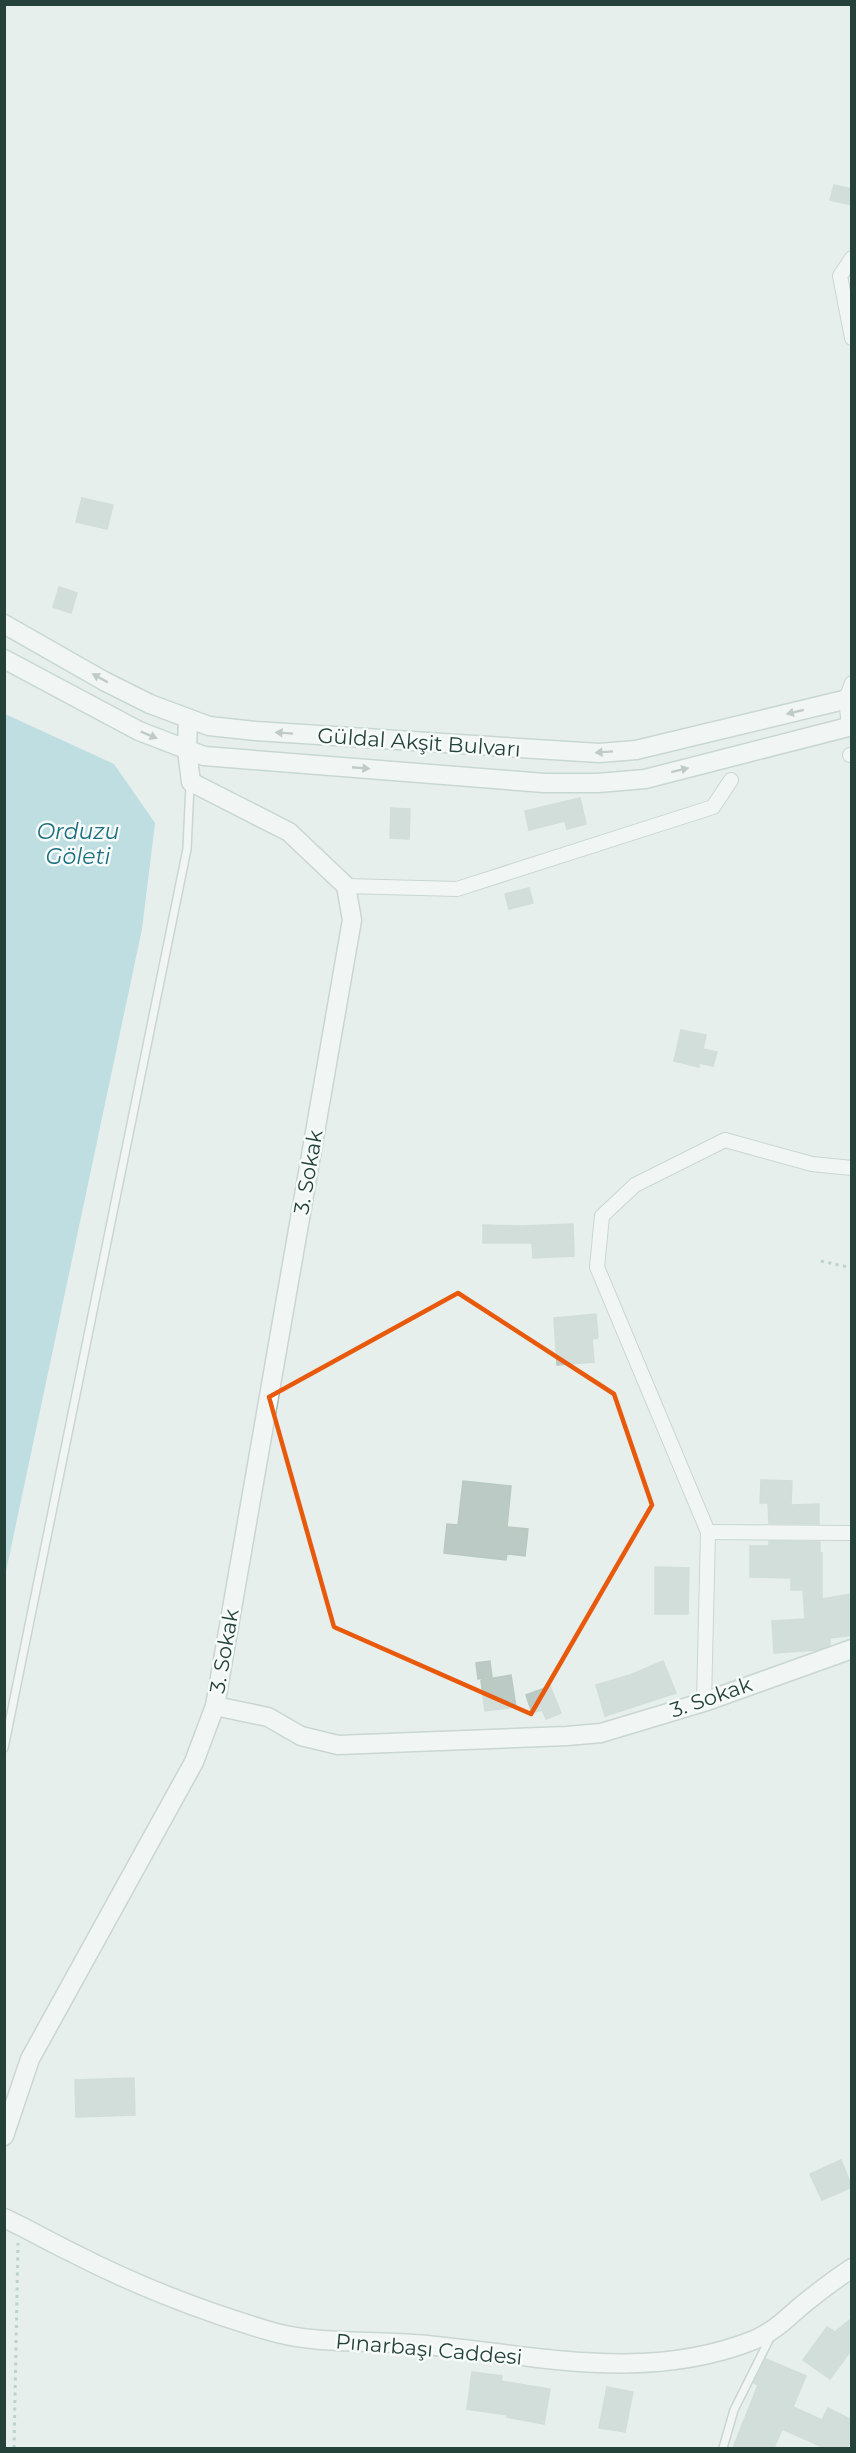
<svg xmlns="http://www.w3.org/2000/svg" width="856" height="2453" font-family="Montserrat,sans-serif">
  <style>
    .water { fill: #8ec9d4 }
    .building { fill: #bbcac4; stroke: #b8c9c2; stroke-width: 1.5 }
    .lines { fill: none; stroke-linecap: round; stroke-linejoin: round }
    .service-casing { stroke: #a8b8b2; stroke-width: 10 }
    .minor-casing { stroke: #a8b8b2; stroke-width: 16 }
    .tertiary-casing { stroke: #a8b8b2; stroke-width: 21 }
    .secondary-casing { stroke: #a4bbb3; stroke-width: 21 }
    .path { stroke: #86b3a5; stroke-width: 3; stroke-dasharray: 3 4.5; stroke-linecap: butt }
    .service { stroke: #fff; stroke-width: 7 }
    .minor { stroke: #fff; stroke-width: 14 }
    .tertiary { stroke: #fff; stroke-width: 18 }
    .secondary { stroke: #fff; stroke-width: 18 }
    .oneway { fill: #92a09c }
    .marked { fill: none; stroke: #e8590c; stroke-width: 4.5; stroke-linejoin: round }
    .labels { text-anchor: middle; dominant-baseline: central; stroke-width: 5; stroke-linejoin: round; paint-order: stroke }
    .street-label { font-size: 21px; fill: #24423a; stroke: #f7fbf9 }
    .water-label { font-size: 22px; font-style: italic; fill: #1c6f80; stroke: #f7fbf9 }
  </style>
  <rect width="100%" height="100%" fill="#e6efeb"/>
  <polygon class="water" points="5,714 114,764 155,823 142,929 5,1576"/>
  <g class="building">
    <polygon points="834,185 852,189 852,205 830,200"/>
    <polygon points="82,498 113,505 107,529 76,522"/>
    <polygon points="59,587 77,593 71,613 53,607"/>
    <polygon points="580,798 586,824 567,829 565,821 529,830 525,811"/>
    <polygon points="391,808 410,809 409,839 390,838"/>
    <polygon points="529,888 533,903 509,909 505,894"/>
    <polygon points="681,1030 706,1035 703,1049 717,1052 713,1066 699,1063 699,1067 674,1061"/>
    <polygon points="573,1224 574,1256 533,1258 532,1243 483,1243 483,1225 520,1226"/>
    <polygon points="596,1314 598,1338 592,1339 594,1362 557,1365 554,1318"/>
    <polygon points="761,1480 792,1481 791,1505 819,1504 819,1524 769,1523 768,1503 760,1503"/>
    <polygon points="463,1481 511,1486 507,1527 528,1529 525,1556 507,1554 506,1560 444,1553 447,1524 458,1525"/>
    <polygon points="769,1541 820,1542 820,1553 822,1553 822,1599 852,1594 852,1635 830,1638 830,1645 817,1650 774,1653 772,1621 805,1619 803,1590 791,1590 791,1578 750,1577 750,1546 769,1546"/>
    <polygon points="655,1567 689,1568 688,1614 655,1614"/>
    <polygon points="490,1661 492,1677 478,1679 476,1663"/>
    <polygon points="663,1661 676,1693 605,1716 596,1685 630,1675"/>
    <polygon points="511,1675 516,1707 485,1711 481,1680"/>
    <polygon points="550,1686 561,1713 546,1719 542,1710 532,1713 526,1695"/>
    <polygon points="134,2078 135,2115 76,2117 75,2080"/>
    <polygon points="841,2160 852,2187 822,2200 810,2174"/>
    <polygon points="852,2318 852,2349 830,2379 803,2360 827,2327 835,2332"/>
    <polygon points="766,2359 806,2376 793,2407 822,2420 828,2408 852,2420 852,2439 847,2448 825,2448 782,2429 774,2448 733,2448 758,2385 754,2383"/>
    <polygon points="472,2372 502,2376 501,2381 550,2389 544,2424 507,2417 508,2415 467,2409"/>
    <polygon points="607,2387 633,2392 625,2432 599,2428"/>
  </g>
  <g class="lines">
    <defs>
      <g id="service">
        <polyline points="4,1748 187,849 190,785"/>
        <polyline points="723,2448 734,2410 770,2338"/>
      </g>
      <g id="minor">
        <polyline points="852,258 840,276 852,338"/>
        <polyline points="849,726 846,699 852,683"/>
        <polyline points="850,755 852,755"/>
        <polyline points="346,886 457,889 713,807 731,780"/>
        <polyline points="708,1532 852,1533"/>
        <polyline points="704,1702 708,1532 597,1267 602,1216 635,1185 725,1140 812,1164 852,1168"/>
      </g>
      <g id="tertiary">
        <polyline points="215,1706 268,1717 301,1736 338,1745 567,1736 601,1733 704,1702 852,1649"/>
        <polyline points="4,2136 30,2059 194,1762 215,1706 352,920 346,886 289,832 191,782 187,750 188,719"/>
        <path d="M4,2218C28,2229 50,2242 73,2253C135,2285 199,2310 266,2330C314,2345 365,2340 414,2344C529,2353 641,2385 754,2340C773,2332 785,2320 801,2306C817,2293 834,2280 852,2268"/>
      </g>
      <g id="secondary">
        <polyline points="4,624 104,681 150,704 209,726 256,731 599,753 636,750 852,698"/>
        <polyline points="4,659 139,731 204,756 544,783 598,783 645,779 852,726"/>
      </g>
    </defs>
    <use href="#service" class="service-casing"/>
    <use href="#minor" class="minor-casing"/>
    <use href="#tertiary" class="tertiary-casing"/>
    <use href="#secondary" class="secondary-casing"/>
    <g class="path">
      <polyline points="821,1261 852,1268"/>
      <polyline points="14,2448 18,2243"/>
    </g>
    <use href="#service" class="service"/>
    <use href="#minor" class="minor"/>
    <use href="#tertiary" class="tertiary"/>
    <use href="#secondary" class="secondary"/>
  </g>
  <defs><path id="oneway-solid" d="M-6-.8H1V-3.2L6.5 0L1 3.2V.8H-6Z" transform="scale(1.5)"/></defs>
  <g class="oneway">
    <use href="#oneway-solid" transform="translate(100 678) rotate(-151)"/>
    <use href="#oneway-solid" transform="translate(795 712) rotate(166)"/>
    <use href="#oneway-solid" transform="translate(284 733) rotate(-176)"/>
    <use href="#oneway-solid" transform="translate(149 735) rotate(23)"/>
    <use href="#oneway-solid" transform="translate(604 752) rotate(176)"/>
    <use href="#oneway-solid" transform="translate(361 768) rotate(5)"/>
    <use href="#oneway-solid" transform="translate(680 770) rotate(-14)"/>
  </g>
  <path d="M0 0H856V2453H0ZM458,1293L614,1394L652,1505L531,1714L334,1627L269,1397Z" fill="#e6efeb" fill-opacity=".55" fill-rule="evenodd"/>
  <path class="marked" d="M458,1293L614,1394L652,1505L531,1714L334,1627L269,1397Z"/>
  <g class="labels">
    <g class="street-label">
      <text transform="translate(419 742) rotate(4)">Güldal Akşit Bulvarı</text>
      <text transform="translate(308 1172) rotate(-80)">3. Sokak</text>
      <text transform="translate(224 1651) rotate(-80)">3. Sokak</text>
      <text transform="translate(711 1697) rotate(-19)">3. Sokak</text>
      <text transform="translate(429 2349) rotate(5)">Pınarbaşı Caddesi</text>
    </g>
    <g class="water-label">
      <text x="78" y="831">Orduzu<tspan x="78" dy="25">Göleti</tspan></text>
    </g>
  </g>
  <rect width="856" height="2453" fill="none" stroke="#24423a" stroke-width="12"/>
</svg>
